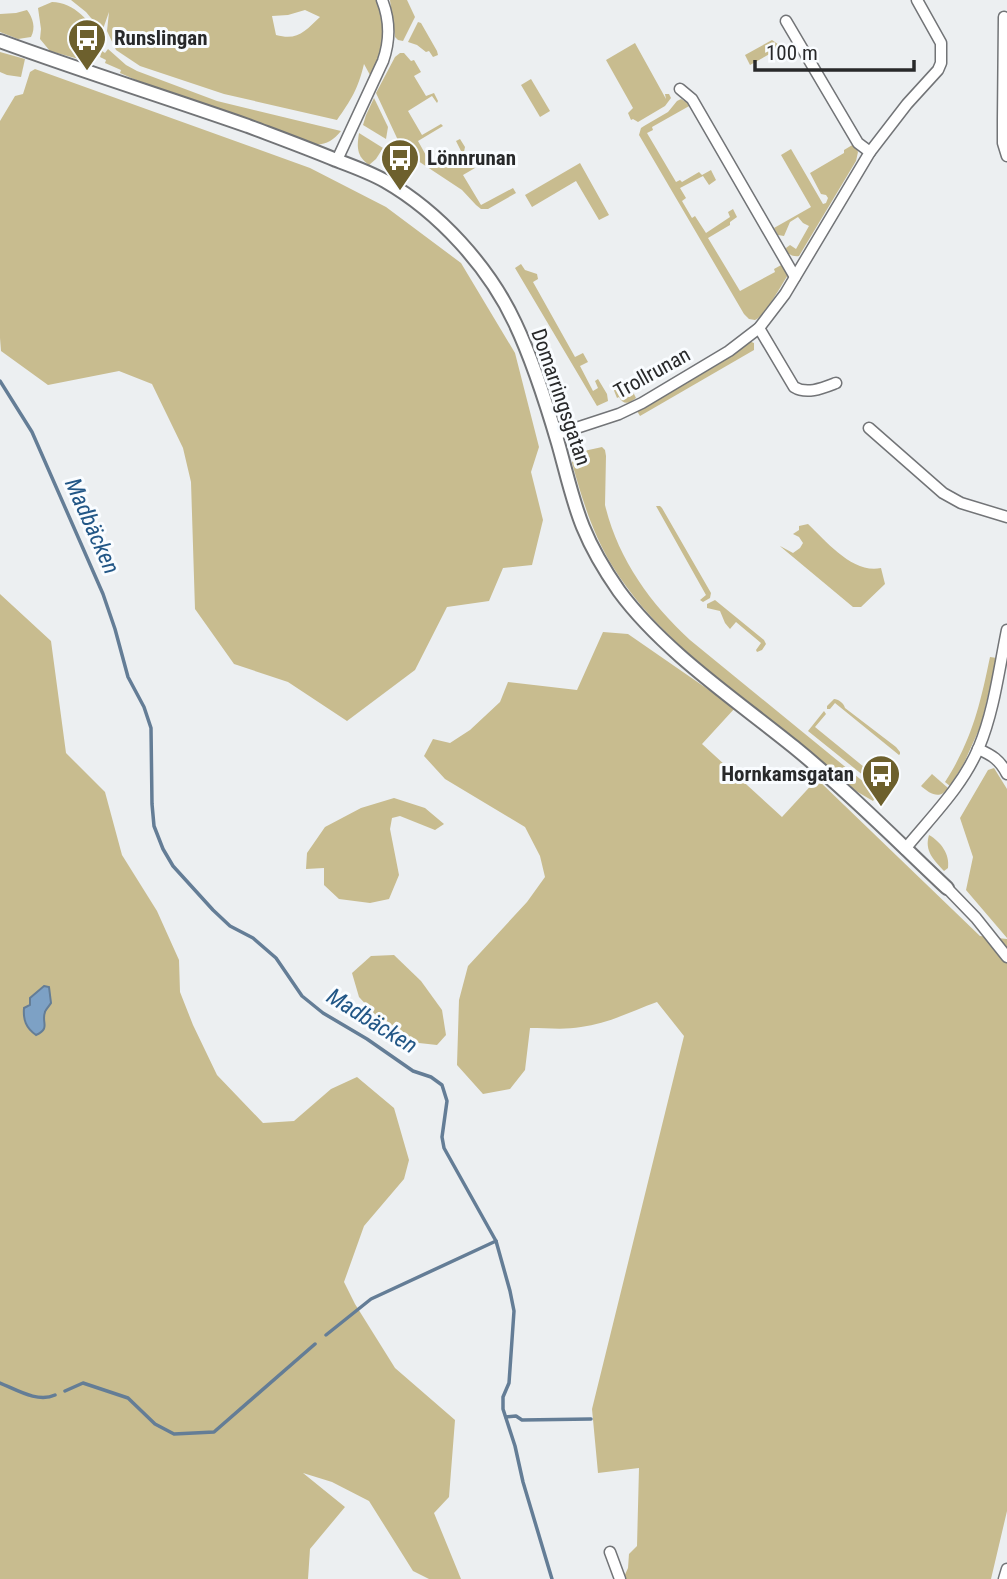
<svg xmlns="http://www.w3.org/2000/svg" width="1007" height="1579" font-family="'Roboto Condensed',sans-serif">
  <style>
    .green { fill: #c8bc8f; fill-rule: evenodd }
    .water { fill: #7da1c5; stroke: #647d96; stroke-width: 2 }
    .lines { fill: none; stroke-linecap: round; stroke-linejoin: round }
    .stream { stroke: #647d96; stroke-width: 3.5 }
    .minor-casing { stroke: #727477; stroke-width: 13 }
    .tertiary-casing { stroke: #727477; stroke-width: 16 }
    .minor { stroke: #fff; stroke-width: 10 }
    .tertiary { stroke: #fff; stroke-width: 12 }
    .labels { text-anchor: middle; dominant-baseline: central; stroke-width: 6; stroke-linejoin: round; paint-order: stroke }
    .poi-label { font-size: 21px; font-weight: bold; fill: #28292a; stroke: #f9fcff; text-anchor: start }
    .street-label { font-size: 21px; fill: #28292a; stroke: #f9fcff }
    .water-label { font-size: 23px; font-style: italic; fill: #215686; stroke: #f9fcff }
  </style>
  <rect width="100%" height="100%" fill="#eceff1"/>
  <g class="green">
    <path d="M71,0H378C387,25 385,52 370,75L364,64C358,89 351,100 337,120L224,94L140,66L116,50L107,31L109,12L103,29L101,30L86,12ZM305,10L320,17C305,31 298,41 276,35L272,16L288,15Z"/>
    <polygon points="390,0 407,0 415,17 403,41 398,40 395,37"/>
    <path d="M52,2C74,2 91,22 100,40L96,57L87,56L83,57L82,60L50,51L40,39L41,29L38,8Z"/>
    <path d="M27,10C33,18 36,28 31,37L18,39L0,32V14L16,13Z"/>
    <polygon points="418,22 421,23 437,51 438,55 433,57 429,51 426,52 417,45 408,42"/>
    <polygon points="772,40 782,47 750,65 745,55"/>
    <polygon points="635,43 666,99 665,94 669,94 671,98 665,106 638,122 633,119 631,120 628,113 633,108 606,60"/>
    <path d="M108,49L126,65L137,71L217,101L341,131C333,141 324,146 312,144L152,87L120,73L121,70L105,63L106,60L100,57L102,51L105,53Z"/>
    <polygon points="0,52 25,59 21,77 7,75 0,72"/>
    <path d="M400,53H404L411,61L414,60L421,72L414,76L426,96L434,93L438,101L437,103L432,96L408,111L422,135L441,124L443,126L418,141L432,166L461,151L456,141L460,139L465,147C462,161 461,164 475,168L463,175L481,205L513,188L516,193L488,209H481L476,205L462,190L403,151L376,93L395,57Z"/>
    <polygon points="35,69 310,168 386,207 461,263 515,353 539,447 531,472 543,520 532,565 503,568 489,601 447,607 415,670 347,721 288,682 234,664 195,609 191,482 183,448 152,384 119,371 48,385 1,351 0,338 0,121 15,96 23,94 30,72"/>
    <polygon points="531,79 550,111 540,117 521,85"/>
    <polygon points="374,98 388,127 386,139 363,125 366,115"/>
    <path d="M681,99L691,105L652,127L653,130L647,133L676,182L680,180L682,182L699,172L702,175L711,170L716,180L709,185L703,176L680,188L686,198L682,201L692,218L695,216L706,233L730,217L728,212L733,209L737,217L730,222V225L708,238L740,291L775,272L774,269L783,264L788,271V275C782,284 764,317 755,320C753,320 751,319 749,319L744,314L639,135L641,128L644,126L668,112L677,101Z"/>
    <path d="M359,133L383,148L376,159L369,165C356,156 357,146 359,133Z"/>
    <path d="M854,144L858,152L856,161L799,256C793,257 786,254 786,248L790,245L796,249L809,226L803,223L798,217L790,222L784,236L778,235L774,228L811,207L781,155L791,149L823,204L826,203L828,198L826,195L821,194L810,173L844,153V150Z"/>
    <polygon points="580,163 609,215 599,220 576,181 532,207 525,195"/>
    <polygon points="521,264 525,270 537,274 538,279 533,282 575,357 583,353 588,362 580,366 593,391 598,388 595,381 598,379 607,394 608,401 597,406 515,268"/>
    <polygon points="749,341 754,343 754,350 640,416 637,411 732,355"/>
    <path d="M627,380L636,398C630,403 624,406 619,397L617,398L613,388Z"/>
    <path d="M602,447L605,450L606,456L605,505C618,559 650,603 690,640L876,792L878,794L873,801L856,791C819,760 782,730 744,699C693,658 649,624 613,567C593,535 582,499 572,463C575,450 591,450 602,447Z"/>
    <polygon points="656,506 660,506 662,508 711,593 710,598 703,602 700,600 706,595"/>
    <path d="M808,524C827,542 853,574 881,568L885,584L861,607H853L781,547L780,546L793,553L800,548L803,543L799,537L793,534L799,530V526Z"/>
    <path d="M0,594L51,641L66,753L105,792L122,855L157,911L179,960L180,992L193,1025L217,1075L263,1123L294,1121L331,1089L357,1077L394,1108L409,1160L404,1179L364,1226L344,1282L355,1304L395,1368L455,1420L449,1497L434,1513L461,1579H429L413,1571L369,1501L332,1482L303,1473L345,1507L310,1549L308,1579H0ZM44,987L49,988L51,1003L45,1011V1027L24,1008L30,1005V998Z"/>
    <polygon points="715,600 764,640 766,644 762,650 757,652 756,650 761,643 736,622 730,629 725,623 720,611 707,608 707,604"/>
    <path d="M603,632L628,634L735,708L702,744L782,817L817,779L980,936L1007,939V1511L991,1579H623L628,1568L629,1554L637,1546L639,1468L598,1473L592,1409L684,1036L657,1002C632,1011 607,1024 581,1027C565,1030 547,1028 530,1028L525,1070L510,1089L483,1094L457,1065L459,1000L468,966L527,902L545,877L540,856L525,827L445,779L424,756L433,739L450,743L470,730L500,702L508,682L577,690Z"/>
    <path d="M990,657L997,658L981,725L964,763L950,786L945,782C972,740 980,705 990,657Z"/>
    <path d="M834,699C838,699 844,703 845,708L896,747L900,752V754L899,755L835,703L830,709H827V706Z"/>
    <polygon points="824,711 826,714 815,727 875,776 873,780 876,782 874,784 808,731"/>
    <polygon points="994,768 1007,789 1007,938 966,890 973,857 960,818 988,770"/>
    <path d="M932,774L948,788C940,800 930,794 921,786Z"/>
    <polygon points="394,798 425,808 444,824 435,830 400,816 392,818 390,829 399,875 389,899 370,903 339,899 324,885 324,868 306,869 307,853 325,827 361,808"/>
    <path d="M929,835C941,842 950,854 948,868L944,871C934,860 924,851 929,835Z"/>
    <polygon points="394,955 421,981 442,1010 446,1035 437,1045 410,1042 384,1024 359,997 352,973 371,956"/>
  </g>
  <path class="water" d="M44,986L49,987L51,1003C50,1005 45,1010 45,1012C41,1023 51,1028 36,1035C26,1028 23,1020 24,1008L30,1005V998Z"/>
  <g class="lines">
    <g class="stream">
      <polyline points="0,381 32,432 103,594 115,629 128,677 144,707 151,728 152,804 154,826 163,849 173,866 213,910 230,926 253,938 276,958 302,996 323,1013 367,1039 413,1071 431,1077 442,1085 447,1101 442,1137 444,1148 496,1241 510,1291 514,1311 509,1383 503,1397 503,1409 515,1446 523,1482 552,1579"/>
      <polyline points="326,1335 371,1299 496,1241"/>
      <path d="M0,1383C17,1390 38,1403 55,1395"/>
      <polyline points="65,1391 83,1383 128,1398 155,1424 174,1434 214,1432 315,1344"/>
      <polyline points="506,1417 516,1416 522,1420 591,1419"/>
    </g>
    <defs>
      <g id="minor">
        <polyline points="1004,17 1003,119 1003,143 1007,156"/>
        <polyline points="786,21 858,143 870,152"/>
        <polyline points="680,89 692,99 795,277"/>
        <path d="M337,160L383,61C390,41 390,20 382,0"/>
        <path d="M759,328L794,387C807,395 823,388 836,383"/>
        <polyline points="869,428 943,493 961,503 1007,517"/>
        <polyline points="555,435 619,414 642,403 729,351 759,328 785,294 870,152 907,104 938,70 941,63 941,43 917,0"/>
        <path d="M978,749C992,755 1000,760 1007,774"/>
        <path d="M905,849C931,817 963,786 979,747C994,711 999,669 1007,630"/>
        <polyline points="947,888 976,918 1007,957"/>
        <polyline points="610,1552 620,1579"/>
        <polyline points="1004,1579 1007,1569"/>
      </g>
      <path id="tertiary" d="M0,41C82,71 165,97 248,126C277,137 307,148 336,160C352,166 369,172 385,181C439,212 489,267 515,323C533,361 546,402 558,443C566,471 572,500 583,527C592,549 605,571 619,591C663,651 736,700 794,747C848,791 897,841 947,888"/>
    </defs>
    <use href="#minor" class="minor-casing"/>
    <use href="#tertiary" class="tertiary-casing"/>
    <use href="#minor" class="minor"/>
    <use href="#tertiary" class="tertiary"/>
  </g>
  <defs>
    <symbol id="bus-pin" viewBox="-11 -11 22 30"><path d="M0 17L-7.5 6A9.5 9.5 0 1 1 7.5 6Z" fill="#6d602d" stroke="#f9fcff"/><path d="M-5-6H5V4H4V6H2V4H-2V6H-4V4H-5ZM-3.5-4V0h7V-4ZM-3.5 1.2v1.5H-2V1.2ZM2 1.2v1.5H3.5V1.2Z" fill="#fff"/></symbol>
  </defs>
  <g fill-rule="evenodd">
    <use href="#bus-pin" x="65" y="16" width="44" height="60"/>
    <use href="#bus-pin" x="378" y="136" width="44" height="60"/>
    <use href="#bus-pin" x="859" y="752" width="44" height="60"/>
  </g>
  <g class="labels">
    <g class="poi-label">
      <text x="114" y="38">Runslingan</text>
      <text x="427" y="158">Lönnrunan</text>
      <text x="854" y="774" text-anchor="end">Hornkamsgatan</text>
    </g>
    <g class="street-label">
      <text transform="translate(652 373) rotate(-29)">Trollrunan</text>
      <text transform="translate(561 397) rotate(71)">Domarringsgatan</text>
    </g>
    <g class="water-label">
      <text transform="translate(92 526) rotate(66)">Madbäcken</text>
      <text transform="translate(372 1021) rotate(32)">Madbäcken</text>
    </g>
  </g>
  <path d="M755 60v10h159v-10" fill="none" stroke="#28292a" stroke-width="3.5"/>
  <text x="766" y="60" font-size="21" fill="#28292a" stroke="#f9fcff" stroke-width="5" paint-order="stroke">100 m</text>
</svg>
